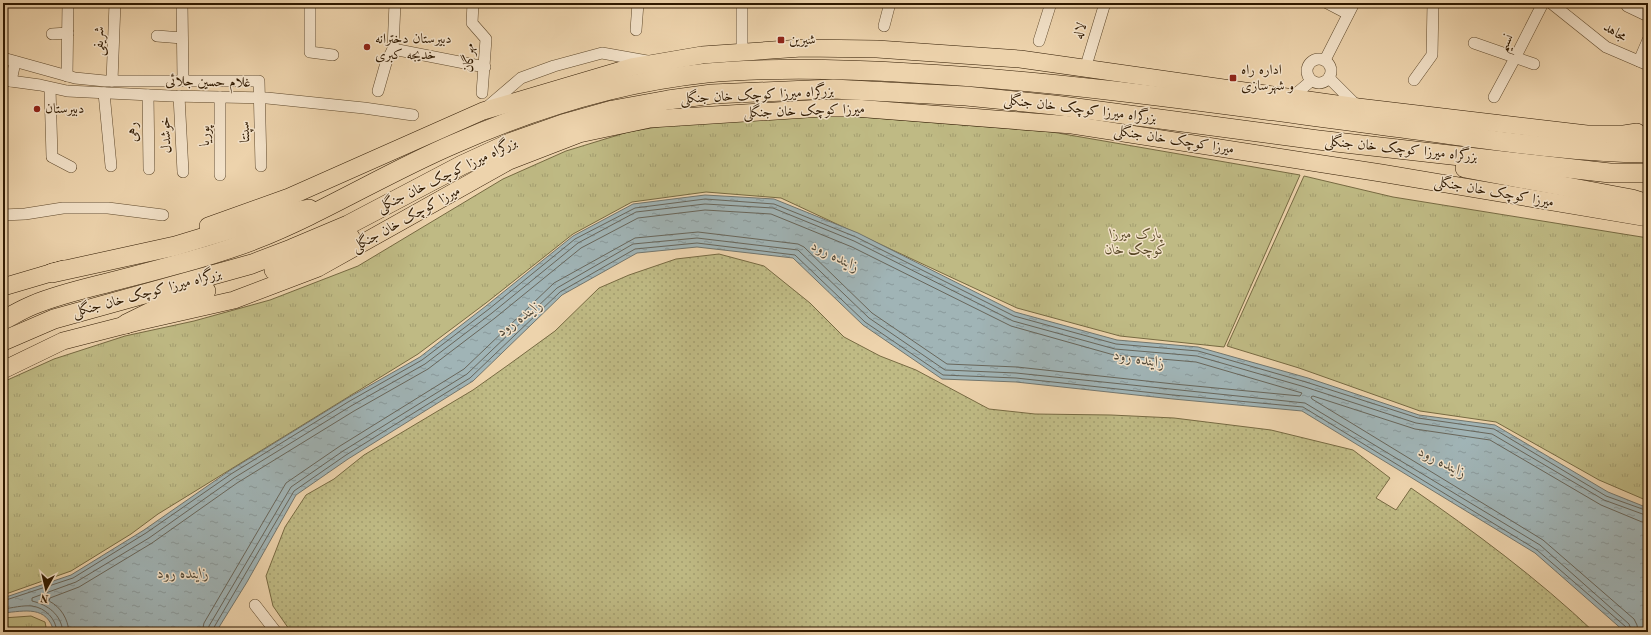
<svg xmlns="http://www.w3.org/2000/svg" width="1651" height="635" font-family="'Old Standard TT',Amiri,serif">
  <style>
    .grass { fill: url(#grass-dots); stroke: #776a42 }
    .park { fill: url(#park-tufts); stroke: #776a42 }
    .water { fill: url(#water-ripples); stroke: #73766d }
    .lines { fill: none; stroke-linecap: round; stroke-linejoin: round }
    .shore { stroke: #68665b; stroke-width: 1 }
    .street-casing { stroke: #5e482b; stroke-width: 12 }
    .primary-casing { stroke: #2f1900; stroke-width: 18 }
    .highway-casing { stroke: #2f1900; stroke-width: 20 }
    .street { stroke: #f3e2c9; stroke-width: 11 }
    .primary { stroke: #edd3ac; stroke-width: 17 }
    .highway { stroke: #edd3ac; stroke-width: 19 }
    .poi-dot { fill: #8f2418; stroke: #f3e2c9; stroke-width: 1.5 }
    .labels { text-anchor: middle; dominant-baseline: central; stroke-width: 3; stroke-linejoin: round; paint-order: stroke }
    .street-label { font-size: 14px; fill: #2f1900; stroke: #f3e2c9 }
    .poi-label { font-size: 14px; fill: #2f1900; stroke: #f3e2c9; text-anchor: start }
    .park-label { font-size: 14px; font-style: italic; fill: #5a4928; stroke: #f3e2c9 }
    .water-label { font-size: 15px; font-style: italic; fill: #514837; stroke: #f3e2c9 }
  </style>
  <defs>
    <pattern id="grass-dots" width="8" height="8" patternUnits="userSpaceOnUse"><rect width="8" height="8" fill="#bfba84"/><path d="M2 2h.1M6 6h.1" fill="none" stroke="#a49f70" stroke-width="1.8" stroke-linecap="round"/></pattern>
    <pattern id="park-tufts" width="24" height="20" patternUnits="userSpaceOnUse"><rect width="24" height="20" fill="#bfba84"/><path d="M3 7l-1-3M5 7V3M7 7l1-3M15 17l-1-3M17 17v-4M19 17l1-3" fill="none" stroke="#a49f70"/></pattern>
    <pattern id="water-ripples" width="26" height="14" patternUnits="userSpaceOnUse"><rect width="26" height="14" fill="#a0b4b6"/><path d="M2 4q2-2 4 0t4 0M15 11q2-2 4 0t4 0" fill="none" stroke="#8a9a9b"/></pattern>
  </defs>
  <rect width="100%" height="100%" fill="#edd3ac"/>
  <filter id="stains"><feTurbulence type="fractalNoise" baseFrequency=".005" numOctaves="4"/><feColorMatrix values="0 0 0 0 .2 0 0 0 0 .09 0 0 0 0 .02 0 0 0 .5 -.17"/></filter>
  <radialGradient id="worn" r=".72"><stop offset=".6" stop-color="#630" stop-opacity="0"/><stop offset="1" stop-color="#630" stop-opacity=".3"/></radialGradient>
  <path class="grass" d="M719,254L764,266L810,303L844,337L880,356L916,370L989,409L1035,414L1111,415L1174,418L1271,430L1353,450L1390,478L1376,498L1396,510L1411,488C1475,532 1537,578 1594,632H291L273,606L266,576L285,527L306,495L334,479L364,455L473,390L511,363L555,331L599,288L629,275L676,259Z"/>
  <g class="park">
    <polygon points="823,114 1052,132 1300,175 1224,347 1120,336 1017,308 781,198 706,192 632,202 573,234 486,303 418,354 158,514 131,534 71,571 3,595 3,382 54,359 125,336 194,321 270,300 358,266 503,179 566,151 628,132 680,123"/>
    <polygon points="1304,176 1393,197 1648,238 1648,501 1599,480 1496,422 1420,411 1299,368 1227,346"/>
    <polygon points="31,616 45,622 47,632 3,632 3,618"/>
  </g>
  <path class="water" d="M705,195L774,199L858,233L1015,312L1117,340L1198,347L1308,378L1419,415L1495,425L1608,492L1648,508V632H1625L1535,553L1302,411L1173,399L1016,382L942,379L863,325L793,258L697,247L637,253L562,295L473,381L348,459L296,495L247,582L216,632H54C47,605 25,611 3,613V598L71,575L144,530L229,471L346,399L420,357L486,306L573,236L633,204Z"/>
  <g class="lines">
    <g class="shore">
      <polyline points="3,601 73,578 146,533 231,474 348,402 422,360 489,309 575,239 635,208 705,199 774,204 856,237 1014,316 1116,344 1198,351 1306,382 1418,418 1494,429 1606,496 1648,511"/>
      <path d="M3,609C12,608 23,605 32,606C46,608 56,619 57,632"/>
      <path d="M63,632C61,614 48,605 32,601V598L76,582L149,538L234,478L351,406L425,364L492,313L578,243L636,212L705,204L773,208L854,241L1013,321L1115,349L1197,356L1305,387L1416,423L1492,434L1604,500L1648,516"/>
      <path d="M69,632C68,619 61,607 49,601L50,598L79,587L152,543L237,483L354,411L428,369L495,318L581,248L638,218L705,210L771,214L852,247L1011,326L1114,355L1196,362L1302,393L1300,396L1174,384L1017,367L947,364L872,313L804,247L798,244L698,232L635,238L554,283L464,369L340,446L286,483L204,623L202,632"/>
      <polyline points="208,632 209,626 291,487 343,451 467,374 557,288 633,244 697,238 798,250 869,318 945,370 1016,373 1305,403 1540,545 1629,624 1632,632"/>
      <polyline points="213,632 213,629 294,491 346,455 470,378 560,292 635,249 697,243 795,255 865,322 943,375 1016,378 1173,395 1303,407 1537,550 1626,627 1627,632"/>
      <polyline points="1638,632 1637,625 1634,619 1543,540 1312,399 1311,397 1313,396 1415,429 1490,440 1601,505 1642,522 1648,522"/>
    </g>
    <defs>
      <g id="street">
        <polyline points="182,3 183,80"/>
        <polyline points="310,3 310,52 333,55"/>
        <polyline points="473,3 472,23 486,39 482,93"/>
        <polyline points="1327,3 1348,14"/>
        <polyline points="1551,3 1606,47 1648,65"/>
        <polyline points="1627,6 1648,16"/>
        <polyline points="884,26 890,3"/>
        <polyline points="636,30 638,3"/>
        <polyline points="52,34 68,33"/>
        <polyline points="157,36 182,38"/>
        <polyline points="1039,41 1051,3"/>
        <polyline points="1474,43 1534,64"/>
        <polyline points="393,49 485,67"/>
        <polyline points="742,52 742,3"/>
        <polyline points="3,58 75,78 105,81 259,81 261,166"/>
        <circle cx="1319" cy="71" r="12"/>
        <polyline points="1325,60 1354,3"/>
        <polyline points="1639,61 1648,40"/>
        <polyline points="1085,69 1105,3"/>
        <polyline points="67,76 68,3"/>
        <polyline points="1329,78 1358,107"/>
        <polyline points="3,80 40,85 67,91 171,96 267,98 364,108 413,115"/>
        <polyline points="1414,80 1432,55 1433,3"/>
        <polyline points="11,81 15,62"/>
        <polyline points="112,81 115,3"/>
        <polyline points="50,88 52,157 71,167"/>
        <polyline points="378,91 386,63 393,49 395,3"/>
        <polyline points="104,93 111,166"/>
        <polyline points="148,95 149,169"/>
        <polyline points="179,96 183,172"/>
        <polyline points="1292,97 1311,81"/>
        <polyline points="1494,97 1515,58 1543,3"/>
        <polyline points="486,108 521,78 554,66 602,53 647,61"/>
        <polyline points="220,175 220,97"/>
        <polyline points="3,215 25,214 63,208 108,208 163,215"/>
        <polyline points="255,605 276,632"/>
      </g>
      <g id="primary">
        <polyline points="208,226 289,197 483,111 632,67 702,55 802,48 877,49 1020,59 1358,107 1587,134 1624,134 1637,132"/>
        <polyline points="3,287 64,269"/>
        <polyline points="3,370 63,341 137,322 234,300 318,268 509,161 579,134 650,119 823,108 855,108 1072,125 1381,173 1648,218"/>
      </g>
      <g id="highway">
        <polyline points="1616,143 1648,138"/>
        <polyline points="1465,168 1632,199 1648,204"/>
        <polyline points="274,270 316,254 350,237"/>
        <polyline points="52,273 175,246 281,214 309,209"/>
        <path d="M3,320C13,315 23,309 33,305C57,295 83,289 107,283C156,270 207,258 254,240C323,213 386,173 454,144C533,109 620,82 707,73C774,67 844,69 911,73C1076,82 1239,107 1402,128C1484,139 1566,152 1648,153"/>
        <polyline points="126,324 175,300 206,291"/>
        <polyline points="3,341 54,319 252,264 291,249 348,225 462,165 512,142 563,124 613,110 668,100 712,94 833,89 966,96 1054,105 1318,140 1610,173 1648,173"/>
      </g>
    </defs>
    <use href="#street" class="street-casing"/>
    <use href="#primary" class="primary-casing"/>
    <use href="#highway" class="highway-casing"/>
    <use href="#street" class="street"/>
    <use href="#primary" class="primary"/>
    <use href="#highway" class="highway"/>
  </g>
  <g class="poi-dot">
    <rect x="777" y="36" width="8" height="8" rx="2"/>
    <circle cx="367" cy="47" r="4"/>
    <rect x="1229" y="74" width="8" height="8" rx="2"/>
    <circle cx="37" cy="109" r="4"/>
  </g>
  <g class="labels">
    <g class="street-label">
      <text transform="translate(1080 31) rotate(-73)">لاله</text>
      <text transform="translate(1615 32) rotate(31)">مجاهد</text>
      <text transform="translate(99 41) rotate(-88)">شریفی</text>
      <text transform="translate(1506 43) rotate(-63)">نسیم</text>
      <text transform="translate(469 58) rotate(-90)">مهرگان</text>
      <text transform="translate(208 82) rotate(1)">غلام حسین جلائی</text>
      <text transform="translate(757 95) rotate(-3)">بزرگراه میرزا کوچک خان جنگلی</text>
      <text transform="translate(1080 109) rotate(7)">بزرگراه میرزا کوچک خان جنگلی</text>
      <text transform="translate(804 111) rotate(-2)">میرزا کوچک خان جنگلی</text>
      <text transform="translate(133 132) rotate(-91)">رهی</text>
      <text transform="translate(245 132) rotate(-92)">سپنتا</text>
      <text transform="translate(166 135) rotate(-93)">خوشدل</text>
      <text transform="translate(205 136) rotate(-90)">پوریا</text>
      <text transform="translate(1174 140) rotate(9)">میرزا کوچک خان جنگلی</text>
      <text transform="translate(1401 149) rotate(6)">بزرگراه میرزا کوچک خان جنگلی</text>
      <text transform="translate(447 175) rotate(-26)">بزرگراه میرزا کوچک خان جنگلی</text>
      <text transform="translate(1494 192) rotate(10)">میرزا کوچک خان جنگلی</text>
      <text transform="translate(406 219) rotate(-29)">میرزا کوچک خان جنگلی</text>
      <text transform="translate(147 293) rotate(-15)">بزرگراه میرزا کوچک خان جنگلی</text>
    </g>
    <g class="poi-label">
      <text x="375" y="39">دبیرستان دخترانه<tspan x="375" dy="16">خدیجه کبری</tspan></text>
      <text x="789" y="40">شیرین</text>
      <text x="1241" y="70">اداره راه<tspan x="1241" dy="16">و شهرسازی</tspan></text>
      <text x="45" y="109">دبیرستان</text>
    </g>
    <g class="park-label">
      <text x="1136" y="234">پارک میرزا<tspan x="1136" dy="16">کوچک خان</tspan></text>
    </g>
    <g class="water-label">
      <text transform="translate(835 257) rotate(27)">زاینده رود</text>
      <text transform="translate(520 319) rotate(-36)">زاینده رود</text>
      <text transform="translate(1139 360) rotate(10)">زاینده رود</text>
      <text transform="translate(1442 463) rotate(27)">زاینده رود</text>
      <text x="183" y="574">زاینده رود</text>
    </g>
  </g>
  <rect width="1651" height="635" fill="none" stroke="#edd3ac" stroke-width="16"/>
  <rect x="4" y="4" width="1643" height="627" fill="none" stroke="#2f1900" stroke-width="2"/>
  <rect x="8" y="8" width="1635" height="619" fill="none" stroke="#2f1900"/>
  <g transform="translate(46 589) rotate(188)" stroke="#f3e2c9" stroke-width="3" paint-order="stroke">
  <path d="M0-3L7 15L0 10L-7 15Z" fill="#2f1900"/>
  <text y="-6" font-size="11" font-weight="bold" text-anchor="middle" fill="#2f1900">N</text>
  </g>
  <rect width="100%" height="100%" filter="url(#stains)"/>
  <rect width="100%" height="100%" fill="url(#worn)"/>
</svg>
